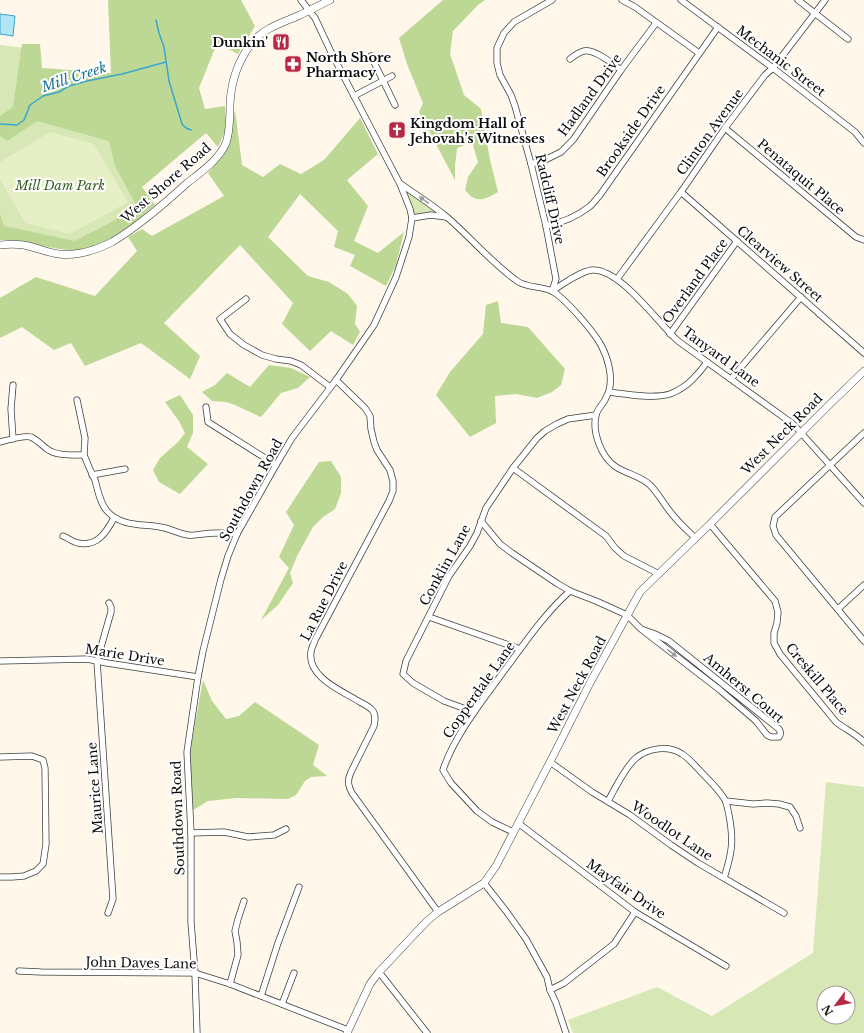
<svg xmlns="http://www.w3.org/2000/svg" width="864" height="1033" font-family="'Libre Baskerville',serif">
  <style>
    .green { fill: #d7e7b6; fill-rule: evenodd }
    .forest { fill: #bdd795 }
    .pitch { fill: #e7efc7 }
    .water { fill: #b1e5f4; stroke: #3aa6c9 }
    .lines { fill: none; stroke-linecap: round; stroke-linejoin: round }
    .stream { stroke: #3aa6c9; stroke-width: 1.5 }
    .minor-casing { stroke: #3e3e3e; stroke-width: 7 }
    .tertiary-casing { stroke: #3e3e3e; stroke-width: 8 }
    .minor { stroke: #fff; stroke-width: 5.5 }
    .tertiary { stroke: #fff; stroke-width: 7 }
    .oneway { fill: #9d9d9d }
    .labels { text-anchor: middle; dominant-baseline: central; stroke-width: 4; stroke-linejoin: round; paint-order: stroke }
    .poi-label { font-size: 13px; font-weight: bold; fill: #0b0b0b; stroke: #fff; text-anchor: start }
    .street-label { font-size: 13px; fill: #0b0b0b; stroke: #fff }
    .park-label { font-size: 13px; font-style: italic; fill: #36611e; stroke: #fff }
    .water-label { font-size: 14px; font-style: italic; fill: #197599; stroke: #fff }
  </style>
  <rect width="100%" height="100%" fill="#fef7ea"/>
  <g class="green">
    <polygon points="0,45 24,48 36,117 129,142 142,211 82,249 0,238"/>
    <polygon points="404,188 442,215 413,215"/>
    <path d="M826,782L864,787V1033H573L568,1020L657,987L712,1016L813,953ZM824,993H848V1017H824Z"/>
  </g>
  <g class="forest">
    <polygon points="108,0 241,0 255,26 238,54 217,43 199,88 205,109 225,106 226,129 218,147 206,133 142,187 155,205 131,225 105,242 78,251 60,249 7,240 0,240 0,214 4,226 75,241 138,208 115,166 109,141 37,121 7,141 0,136 0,116 13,107 22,44 40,44 42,68 111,73"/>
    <path d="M443,0H485L478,5L453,31L450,54L464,95L481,109L490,160L498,192C491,196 481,203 472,197C470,196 467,192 465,190L468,177L478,162L472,142L457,148L455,166V180L419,112L423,103L407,64L399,38Z"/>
    <polygon points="235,110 242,165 263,177 280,164 301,174 324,160 360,118 378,154 347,180 368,206 354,241 378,253 404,232 396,265 386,286 350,266 355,255 334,247 338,231 300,194 268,237 308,276 329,282 348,294 357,306 355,324 360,332 353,345 331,331 310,351 282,324 293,303 240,245 164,323 200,356 190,379 141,343 85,366 71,343 54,350 22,327 0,338 0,298 36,277 95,296 137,251 128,237 142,229 152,236 224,196 208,173 223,156 232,130"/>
    <polygon points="498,301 501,323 528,327 565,369 561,385 552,392 537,398 516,394 495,396 496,423 470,437 436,395 450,372 483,334 486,305"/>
    <polygon points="269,365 291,368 310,377 298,388 281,393 261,417 235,405 226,402 212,401 202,392 215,385 227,373 250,387"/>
    <polygon points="180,395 193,415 193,433 187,447 208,464 180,494 159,482 153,470 160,458 178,442 185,433 179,421 165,402"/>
    <polygon points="331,461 341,477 341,493 335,509 323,517 313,527 297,556 290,573 293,583 278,605 261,620 289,568 279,557 294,525 286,512 319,462"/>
    <polygon points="203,680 212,701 226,719 239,716 255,702 319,745 313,765 327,776 311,777 305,781 296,795 288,799 236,798 208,801 193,810 190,752 195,723"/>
  </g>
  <polygon class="pitch" points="50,132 94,144 128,202 70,234 25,223 0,179 0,162"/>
  <polygon class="water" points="0,14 15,16 13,36 0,34"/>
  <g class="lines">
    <g class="stream">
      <polyline points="156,20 159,33 164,47 169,81 179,114 182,124 186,128 191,130"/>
      <polyline points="0,124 17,125 24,120 30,105 43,96 59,92 69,86 87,81 122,74 166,62"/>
    </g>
    <defs>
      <g id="minor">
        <polyline points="552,0 514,22 504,33 497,48 497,63 500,75 511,95 515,106 531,164 546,226 556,279 552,291"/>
        <polyline points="622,0 635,7 699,53"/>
        <polyline points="681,0 773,68 855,132 864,143"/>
        <polyline points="798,0 848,39"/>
        <polyline points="371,56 395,105"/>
        <path d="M570,59C574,56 579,52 584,51C595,49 613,64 621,70"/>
        <polyline points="354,96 392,76"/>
        <polyline points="725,128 856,237 864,240"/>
        <polyline points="531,164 545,160 561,152 573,140 621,70 656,23"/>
        <path d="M401,184C416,195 433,205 448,218C471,238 492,263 517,281C527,288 541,286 552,291C565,298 594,332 601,345C608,358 613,376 609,391C608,394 606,397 605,400C602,405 597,410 596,415C592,432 601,457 616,467C627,474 641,476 650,485C659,494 664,505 672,514C679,523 687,530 695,538"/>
        <polyline points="681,192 864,353"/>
        <polyline points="412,218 431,215 446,217"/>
        <path d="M546,226C561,223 576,217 589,207C593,204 596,199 600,195L718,27"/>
        <polyline points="617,279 681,192 725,128 765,75 773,68 825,0"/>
        <path d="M552,291C563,284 579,272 592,270C620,268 658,323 678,341L793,424L864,503"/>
        <polyline points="246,299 220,319 230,334 244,345 262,355 276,359 291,361 301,365 330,387"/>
        <polyline points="670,334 737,241"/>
        <polyline points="731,379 801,297"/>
        <path d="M336,380L365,408L370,416L371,429L374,442L377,450L390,470L393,481V491L389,501L315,640C314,644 311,648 311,652C307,677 342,691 360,702C364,704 370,707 373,711C376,716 375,721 374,726L351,772C347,781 348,785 352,793L438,912"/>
        <path d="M609,392C625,394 654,399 670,394C678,391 687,385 693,379C698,374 703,368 707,362"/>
        <polyline points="77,400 85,438 84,455"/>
        <polyline points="206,407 208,422 276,465"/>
        <polyline points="864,433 775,517 773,526 776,535 864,641"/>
        <polyline points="13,439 11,409 13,385"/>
        <path d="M0,442C8,440 24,435 31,437C37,440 42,445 47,449C56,456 72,455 84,455C87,463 91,472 95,480C98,491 100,503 107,511C122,528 145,523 165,528C173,530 180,534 188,535C194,536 198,534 203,534C215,532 226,533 237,534"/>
        <polyline points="513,468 606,536 615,548 624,556 659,574"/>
        <polyline points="92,475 125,469"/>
        <path d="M481,521L500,544L512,553L558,584L570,591L596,601L627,615L641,629L720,690L756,721L767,735L771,737H779C781,734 781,732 779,729L669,641L655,634L641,629"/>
        <path d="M710,524L775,601L778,612L777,623L774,633V643L780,654L836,722C845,729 856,734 864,742"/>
        <path d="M63,536C68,538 73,542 78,543C97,547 106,533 114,518"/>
        <polyline points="838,609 864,585"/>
        <polyline points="429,617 520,649"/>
        <polyline points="0,661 87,659 107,663 198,677"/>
        <polyline points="474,712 444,701 413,683 403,674 406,661 449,576 470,546 477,533 486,508 513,468 537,438 545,431 557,424 568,419 596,415"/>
        <polyline points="0,757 32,756 43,760 45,768 46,844 43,864 36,871 24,876 12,877 0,877"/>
        <polyline points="550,762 592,792 630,815 671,845 698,863 784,913"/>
        <path d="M608,801C615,789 625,767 636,758C648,748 668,745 682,754C689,758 697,768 704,775C711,782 720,791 725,800C727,804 728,811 729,815C734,841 732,853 724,878"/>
        <polyline points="726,801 753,804 767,803 779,804 790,807 796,816 800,828"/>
        <polyline points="518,823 635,912 726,966"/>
        <path d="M513,832L492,822L477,811L451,783L443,770C454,736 483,700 504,671C524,644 545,613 570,591"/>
        <polyline points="191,833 224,832 248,837 274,835 286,829"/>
        <polyline points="484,883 506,911 526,939 547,977 550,990 556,1003 566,1033"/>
        <polyline points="108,913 113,899 97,661 111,612 111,607 109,603"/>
        <polyline points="19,971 41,972 195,973 230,984 348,1030"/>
        <polyline points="379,972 427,1033"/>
        <polyline points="230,984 238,955 237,942 235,931 238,919 244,901"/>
        <polyline points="550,990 564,983 614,944 635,912"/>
        <polyline points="261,996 278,943 299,887"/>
        <polyline points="282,1004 294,973"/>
        <polyline points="197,1033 195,973 191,922 191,833 187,752 198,677 203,651 221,579 228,556 237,534 276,465 292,438 336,380 374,325 396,277 409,237 412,218 410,209 400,184 331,52 315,18 301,0"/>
      </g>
      <g id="tertiary">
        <path d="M0,245C8,244 16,244 24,245C46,250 57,258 81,253C92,251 102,247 112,242C139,226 163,205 186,184C200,173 219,160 226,143C230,131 230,117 230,104C231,83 238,61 251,44C263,28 282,23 300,15C310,10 320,5 330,0"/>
        <polyline points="347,1033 370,984 379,972 427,921 438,912 484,883 496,866 550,762 591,681 640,592 710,524 831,403 864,371"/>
      </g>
    </defs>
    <use href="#minor" class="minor-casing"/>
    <use href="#tertiary" class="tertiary-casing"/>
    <use href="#minor" class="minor"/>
    <use href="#tertiary" class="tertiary"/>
  </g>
  <defs><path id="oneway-solid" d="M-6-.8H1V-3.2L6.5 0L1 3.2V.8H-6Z"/></defs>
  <g class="oneway">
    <use href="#oneway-solid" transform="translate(424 200) rotate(-145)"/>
    <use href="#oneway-solid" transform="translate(672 653) rotate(38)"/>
  </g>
  <defs>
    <symbol id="restaurant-square" viewBox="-11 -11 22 22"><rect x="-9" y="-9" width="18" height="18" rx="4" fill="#b72845" stroke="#fff"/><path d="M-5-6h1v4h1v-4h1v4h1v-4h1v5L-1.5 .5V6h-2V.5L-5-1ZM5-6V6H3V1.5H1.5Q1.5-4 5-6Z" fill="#fff"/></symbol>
    <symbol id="pharmacy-square" viewBox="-11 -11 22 22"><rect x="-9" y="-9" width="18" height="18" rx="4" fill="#b72845" stroke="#fff"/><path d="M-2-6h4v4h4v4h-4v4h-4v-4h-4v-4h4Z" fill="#fff"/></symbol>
    <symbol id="church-square" viewBox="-11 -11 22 22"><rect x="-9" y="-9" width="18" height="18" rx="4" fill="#b72845" stroke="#fff"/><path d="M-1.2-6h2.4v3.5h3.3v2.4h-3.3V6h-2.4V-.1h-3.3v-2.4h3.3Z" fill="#fff"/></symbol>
  </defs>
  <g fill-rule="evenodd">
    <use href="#restaurant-square" x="271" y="32" width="20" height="20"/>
    <use href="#pharmacy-square" x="283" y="54" width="20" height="20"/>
    <use href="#church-square" x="387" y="120" width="20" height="20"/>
  </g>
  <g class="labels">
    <g class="poi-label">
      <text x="268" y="42" text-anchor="end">Dunkin'</text>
      <text x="306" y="57">North Shore<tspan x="306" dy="15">Pharmacy</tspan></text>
      <text x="410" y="123">Kingdom Hall of<tspan x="410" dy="15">Jehovah’s Witnesses</tspan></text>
    </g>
    <g class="street-label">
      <text transform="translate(781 61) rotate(37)">Mechanic Street</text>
      <text transform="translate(590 95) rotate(-54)">Hadland Drive</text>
      <text transform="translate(631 131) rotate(-55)">Brookside Drive</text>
      <text transform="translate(710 132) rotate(-54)">Clinton Avenue</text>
      <text transform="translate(801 177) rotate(40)">Penataquit Place</text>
      <text transform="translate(166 183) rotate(-41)">West Shore Road</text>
      <text transform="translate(550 199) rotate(77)">Radcliff Drive</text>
      <text transform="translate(780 264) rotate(41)">Clearview Street</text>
      <text transform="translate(695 281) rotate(-54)">Overland Place</text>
      <text transform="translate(721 357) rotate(36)">Tanyard Lane</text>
      <text transform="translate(782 434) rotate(-45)">West Neck Road</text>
      <text transform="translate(251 490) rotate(-61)">Southdown Road</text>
      <text transform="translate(445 565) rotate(-61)">Conklin Lane</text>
      <text transform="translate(324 601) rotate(-63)">La Rue Drive</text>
      <text transform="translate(125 655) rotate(9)">Marie Drive</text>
      <text transform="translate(817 679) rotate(50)">Creskill Place</text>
      <text transform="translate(577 685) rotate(-62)">West Neck Road</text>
      <text transform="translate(744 688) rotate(40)">Amherst Court</text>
      <text transform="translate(479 690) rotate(-55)">Copperdale Lane</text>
      <text transform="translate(95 788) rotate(-94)">Maurice Lane</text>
      <text transform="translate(178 818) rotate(-92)">Southdown Road</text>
      <text transform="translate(672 831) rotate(34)">Woodlot Lane</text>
      <text transform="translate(626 889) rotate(35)">Mayfair Drive</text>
      <text transform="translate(141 963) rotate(1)">John Daves Lane</text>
    </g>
    <g class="park-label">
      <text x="60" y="185">Mill Dam Park</text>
    </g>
    <g class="water-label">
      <text transform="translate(74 77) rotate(-18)">Mill Creek</text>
    </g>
  </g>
  <g transform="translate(836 1005) rotate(238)"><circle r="19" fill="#ffffff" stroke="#9d9d9d"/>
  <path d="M0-3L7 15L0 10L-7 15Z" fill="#b72845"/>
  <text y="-6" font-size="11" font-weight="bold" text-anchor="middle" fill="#0b0b0b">N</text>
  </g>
</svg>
